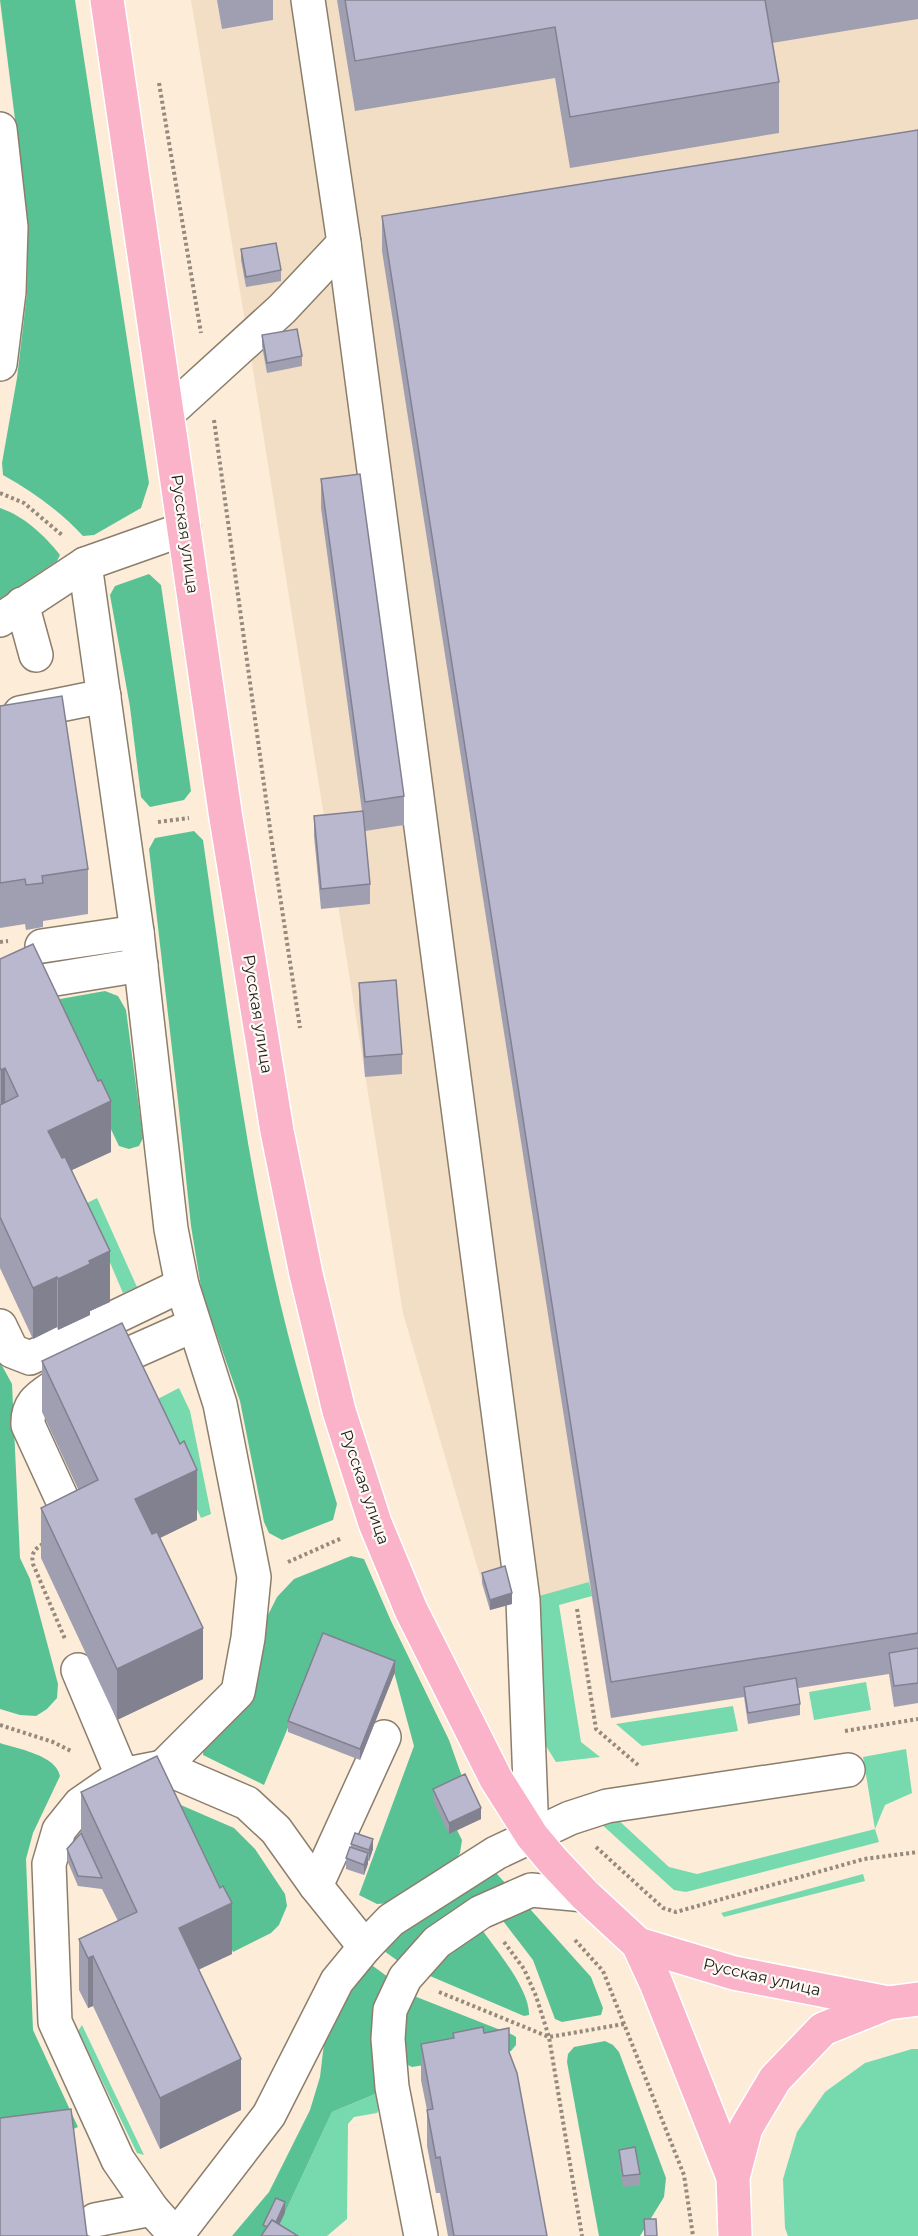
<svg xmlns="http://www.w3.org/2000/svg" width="918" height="2236" font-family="Montserrat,sans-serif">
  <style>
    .built { fill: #f2dec4 }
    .green { fill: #76daae }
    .forest { fill: #59c295 }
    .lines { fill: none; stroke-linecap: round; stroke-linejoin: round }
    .minor-casing { stroke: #8b7e6c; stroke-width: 36 }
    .major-casing { stroke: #fff; stroke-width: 36 }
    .path { stroke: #958a7c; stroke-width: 4; stroke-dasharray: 3 3; stroke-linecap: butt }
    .minor { stroke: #fff; stroke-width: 33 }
    .major { stroke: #fbb3ca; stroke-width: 33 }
    .wall { fill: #a09eb1 }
    .shaded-wall { fill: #828190 }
    .building { fill: #bab8ce; stroke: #828190; stroke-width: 1.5 }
    .labels { text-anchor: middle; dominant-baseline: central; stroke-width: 4.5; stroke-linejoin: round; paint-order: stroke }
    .street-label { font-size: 16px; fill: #211c15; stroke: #fefbf7 }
  </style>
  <rect width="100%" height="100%" fill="#fcecd8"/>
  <polygon class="built" points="191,0 918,0 918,1669 611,1718 589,1582 490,1610 403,1313 250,351"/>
  <g class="green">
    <polygon points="97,1198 137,1287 123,1293 85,1204"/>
    <polygon points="179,1388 190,1411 211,1514 201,1518 148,1404"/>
    <polygon points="589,1582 592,1596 559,1605 581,1742 600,1757 556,1762 546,1746 539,1596"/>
    <polygon points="866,1682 871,1710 814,1720 809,1692"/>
    <polygon points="733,1706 738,1731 642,1746 616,1724"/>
    <polygon points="906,1749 912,1793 885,1805 875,1829 879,1842 686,1892 674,1890 599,1822 615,1817 669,1867 697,1874 875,1829 863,1757"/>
    <polygon points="863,1874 865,1881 724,1917 721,1913"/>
    <polygon points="82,2025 144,2155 137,2153 78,2031"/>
    <polygon points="912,2049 918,2049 918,2236 788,2236 785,2228 783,2179 797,2132 825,2092 865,2063"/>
    <polygon points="380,2092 381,2104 377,2113 354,2117 348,2124 347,2219 327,2236 274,2236 332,2112"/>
  </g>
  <g class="forest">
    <path d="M0,0H75L149,483L141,508L94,535L83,536C60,511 33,492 3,475L2,463L17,378L27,293L28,223Z"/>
    <path d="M0,508C24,516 44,535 60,555L57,561L0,599Z"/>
    <polygon points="149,574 161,585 191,791 184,800 150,807 141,797 130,707 110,595 115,586"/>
    <path d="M194,831L203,840C224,985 242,1132 274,1276C291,1353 314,1428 337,1504L333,1520L282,1540L269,1533L264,1522L240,1401L202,1293L191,1226L178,1101L149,849L155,838Z"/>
    <polygon points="105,991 118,996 126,1010 143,1138 139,1146 129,1149 119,1146 54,1011 60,999"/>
    <polygon points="0,1362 12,1384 20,1558 30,1579 58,1684 57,1698 47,1709 36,1716 20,1715 0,1709"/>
    <polygon points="351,1556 364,1559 391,1621 449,1740 465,1785 457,1830 462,1840 460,1853 451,1866 391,1903 377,1904 359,1895 414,1746 394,1672 323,1644 264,1785 203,1755 204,1744 260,1641 267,1617 277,1597 294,1579"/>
    <path d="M0,1743C18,1749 56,1755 60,1776L33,1833L26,1859L33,2030L78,2127L71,2130L0,2139Z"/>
    <polygon points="167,1799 234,1828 255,1849 285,1894 287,1906 279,1925 271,1933 233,1952 161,1801"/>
    <polygon points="496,1873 508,1886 405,1960 398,1961 384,1951 383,1946 397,1930 487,1875"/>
    <polygon points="523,1907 530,1909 591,1977 603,2008 601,2015 562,2022 555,2019 533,1960 503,1921 505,1914"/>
    <path d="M476,1929L483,1931C497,1951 530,1990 529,2015L524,2016L430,1976L429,1969Z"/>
    <polygon points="373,1966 388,1977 380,2092 332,2112 274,2236 232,2236 269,2192 310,2110 320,2077 325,2035 352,1986 367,1967"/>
    <polygon points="414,1996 513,2035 516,2037 516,2045 511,2051 412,2067 406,2064 401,2039 403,2011"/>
    <polygon points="605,2041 613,2045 619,2052 666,2178 664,2197 640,2236 599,2236 567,2062 568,2054 574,2047"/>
  </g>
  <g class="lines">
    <defs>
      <g id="minor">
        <polyline points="308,0 344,243 523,1600 532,1836"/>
        <polyline points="0,129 11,227 9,292 0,364"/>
        <polyline points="168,413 282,309 344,243"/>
        <polyline points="85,564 137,932 171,1229 182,1285 220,1404 254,1577 248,1638 238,1692 163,1767"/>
        <polyline points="22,604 36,655"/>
        <polyline points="0,620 85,564 184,529"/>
        <polyline points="20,713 104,696"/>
        <polyline points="42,946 137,932"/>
        <polyline points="0,988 141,965"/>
        <polyline points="0,1326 12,1351 30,1358 182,1285"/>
        <path d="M73,1523L28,1425C27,1405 37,1398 52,1388L194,1325"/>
        <polyline points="78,1670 122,1775"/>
        <polyline points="365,1947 316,1886 384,1737"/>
        <polyline points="95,2220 152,2209"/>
        <polyline points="176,2236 269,2115 337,1981 365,1947 391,1920 496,1853 570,1818 607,1806 848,1770"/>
        <polyline points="176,2236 152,2209 118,2160 55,2022 49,1864 59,1830 80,1804 122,1775 163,1767 247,1803 276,1830 316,1886"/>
        <polyline points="421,2236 392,2087 388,2039 390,2010 405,1978 437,1942 481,1912 531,1890 585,1895"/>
      </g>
      <g id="major">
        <polyline points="107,0 225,812 277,1131 306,1274 339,1411 375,1523 411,1610 496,1779 532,1836 553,1861 585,1895 638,1944 656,1983 733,2177"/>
        <polyline points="638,1944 734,1973 888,2003"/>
        <polyline points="735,2236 733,2177 746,2128 775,2079 823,2029 888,2003 918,1999"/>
      </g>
    </defs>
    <use href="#minor" class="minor-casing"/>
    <use href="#major" class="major-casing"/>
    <g class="path">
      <polyline points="159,83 201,333"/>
      <polyline points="214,420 272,843 300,1028"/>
      <polyline points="0,493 24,503 62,535"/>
      <polyline points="158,822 189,818"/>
      <polyline points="0,942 8,941"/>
      <path d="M43,1544C34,1549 31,1554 33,1564L65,1639"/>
      <polyline points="288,1562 342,1538"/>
      <polyline points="577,1609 596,1729 638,1765"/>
      <polyline points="0,1725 53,1742 73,1752"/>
      <polyline points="845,1731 918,1719"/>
      <polyline points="596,1847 663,1908 676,1912 864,1859 918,1852"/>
      <polyline points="575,1940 603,1971 684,2175 693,2236"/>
      <polyline points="504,1942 524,1969 536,1996 549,2037 582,2236"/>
      <polyline points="439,1992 549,2037 624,2024"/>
    </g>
    <use href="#minor" class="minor"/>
    <use href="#major" class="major"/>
  </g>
  <g class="wall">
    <polygon points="217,0 273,0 273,20 222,29"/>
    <polygon points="337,0 918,0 918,19 772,43 779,82 779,133 570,168 555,78 355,111"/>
    <polygon points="918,130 918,1703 894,1707 889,1674 798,1688 800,1704 800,1715 748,1724 744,1697 611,1718 382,251 382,216"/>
    <polygon points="241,249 281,270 281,281 246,287 241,260"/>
    <polygon points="262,335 302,356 302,366 267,373 262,346"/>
    <polygon points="321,479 404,796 404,825 365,831 370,884 370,904 321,909 314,836 314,816 362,811 321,508"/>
    <polygon points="0,706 88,869 88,914 43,921 43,927 26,930 25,924 0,928"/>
    <polygon points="0,959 111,1152 72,1170 110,1302 90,1311 90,1315 58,1330 57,1327 33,1339 0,1268"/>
    <polygon points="359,983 402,1054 402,1074 365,1077 359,1004"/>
    <polygon points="42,1361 197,1520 160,1538 203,1679 117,1720 41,1558 41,1508 78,1489 42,1412"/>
    <polygon points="482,1573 512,1604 490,1610 482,1583"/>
    <polygon points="395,1672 360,1760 288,1732 288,1721"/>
    <polygon points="433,1789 481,1819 449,1834 433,1800"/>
    <polygon points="81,1792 232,1954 199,1969 241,2110 160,2149 93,2006 88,2008 79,1990 79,1939 118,1921 102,1889 78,1886 67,1860 67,1849 81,1833"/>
    <polygon points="351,1844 373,1849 369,1861 368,1861 364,1875 346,1869 346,1858 351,1847"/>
    <polygon points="453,2033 484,2033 509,2052 547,2236 448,2236 440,2193 436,2193 427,2146 427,2110 421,2080 421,2044 453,2038"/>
    <polygon points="619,2150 640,2174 640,2185 623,2187 619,2160"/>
  </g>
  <g class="shaded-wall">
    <polygon points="5,1068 5,1118 1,1121 1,1070"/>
    <polygon points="111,1101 111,1152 48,1181 48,1131"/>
    <polygon points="110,1251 110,1302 90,1311 90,1315 58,1330 58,1279 89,1261"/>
    <polygon points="57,1277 57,1327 33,1339 33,1288"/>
    <polygon points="197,1470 197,1520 135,1550 135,1499"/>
    <polygon points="512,1593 512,1604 490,1610 490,1600"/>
    <polygon points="203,1628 203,1679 117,1720 117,1669"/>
    <polygon points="395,1661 395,1672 360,1760 360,1749"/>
    <polygon points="481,1808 481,1819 449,1834 449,1823"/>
    <polygon points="373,1839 373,1849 369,1861 369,1850"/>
    <polygon points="368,1853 368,1864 364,1875 364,1865"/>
    <polygon points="232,1903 232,1954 179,1979 179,1928"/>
    <polygon points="93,1956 93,2006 88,2008 88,1958"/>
    <polygon points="241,2059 241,2110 160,2149 160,2098"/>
    <polygon points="285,2202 285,2213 274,2236 272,2229"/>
  </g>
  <g class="building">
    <polygon points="345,0 765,0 779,82 570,117 555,27 355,61"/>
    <polygon points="918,130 918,1633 611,1682 382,216"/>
    <polygon points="276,243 281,270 246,277 241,249"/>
    <polygon points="297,329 302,356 267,363 262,335"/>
    <polygon points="360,474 404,796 365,802 321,479"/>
    <polygon points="62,696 88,869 42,876 43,883 26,885 25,879 0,883 0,706"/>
    <polygon points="363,811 370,884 321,889 314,816"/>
    <polygon points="33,944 98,1081 101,1080 111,1101 48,1131 62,1158 65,1157 110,1251 89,1261 90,1264 58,1279 57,1277 33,1288 0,1217 0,1105 18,1096 5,1068 1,1070 0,1067 0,959"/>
    <polygon points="396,980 402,1054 365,1057 359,983"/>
    <polygon points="122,1323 180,1444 184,1441 197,1470 135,1499 152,1534 157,1532 203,1628 117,1669 41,1508 98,1480 42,1361"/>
    <polygon points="505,1566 512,1593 490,1600 482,1573"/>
    <polygon points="323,1633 395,1661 360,1749 288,1721"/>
    <polygon points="918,1648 918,1683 894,1686 889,1653"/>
    <polygon points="796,1678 800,1704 748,1713 744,1687"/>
    <polygon points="157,1756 220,1888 223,1886 232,1903 179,1928 241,2059 160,2098 93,1956 88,1958 79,1939 137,1912 81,1792"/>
    <polygon points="465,1774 481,1808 449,1823 433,1789"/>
    <polygon points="81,1833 102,1878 78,1876 67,1849"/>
    <polygon points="355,1833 373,1839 369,1850 351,1844"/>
    <polygon points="350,1847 368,1853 364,1865 346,1858"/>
    <polygon points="483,2027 484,2033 509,2028 509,2052 517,2073 547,2236 454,2236 440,2157 436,2158 427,2110 433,2109 421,2044 454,2038 453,2033"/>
    <polygon points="71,2109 87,2236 0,2236 0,2118"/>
    <polygon points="635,2147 640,2174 623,2176 619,2150"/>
    <polygon points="276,2198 285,2202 276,2222 272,2220 267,2227 263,2225"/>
    <polygon points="644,2219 656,2219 657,2236 645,2236"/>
    <polygon points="272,2220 298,2236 261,2236"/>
  </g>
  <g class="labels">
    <g class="street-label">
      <text transform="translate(185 534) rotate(82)">Русская улица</text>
      <text transform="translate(258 1014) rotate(81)">Русская улица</text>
      <text transform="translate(365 1487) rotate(71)">Русская улица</text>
      <text transform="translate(762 1977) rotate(13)">Русская улица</text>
    </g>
  </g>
</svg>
